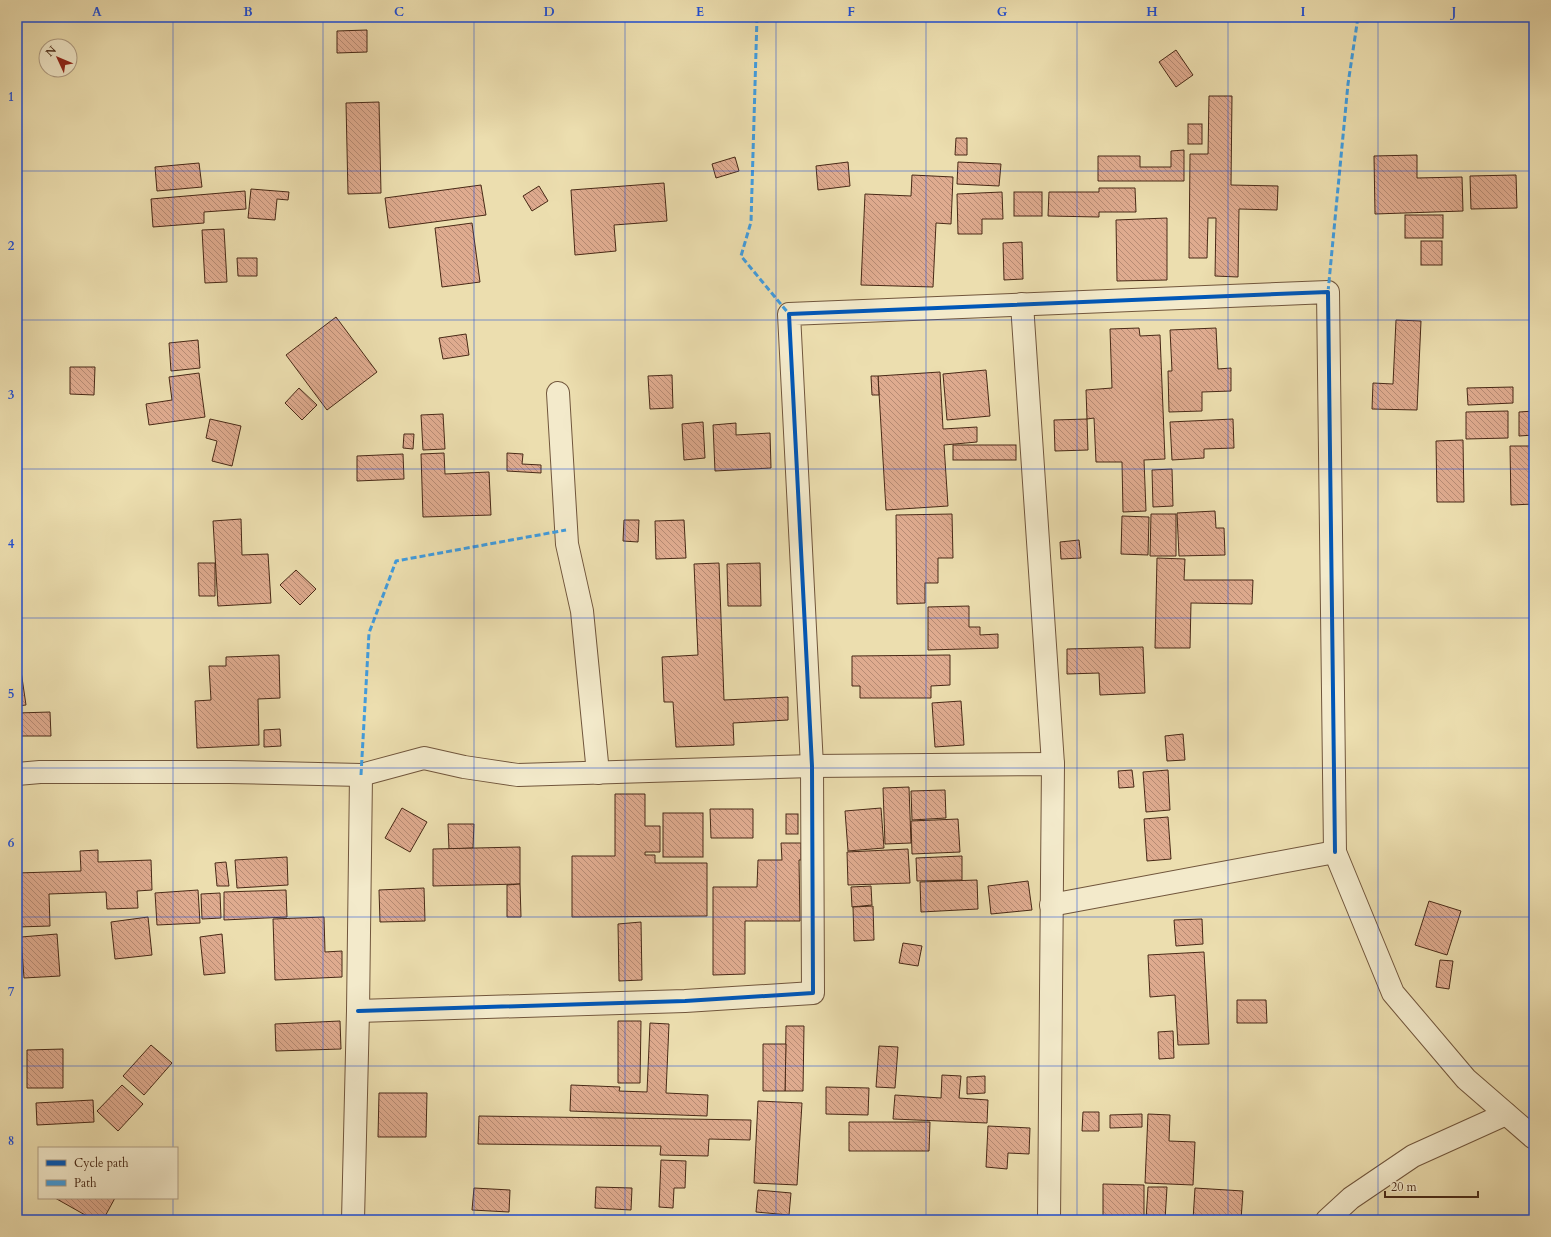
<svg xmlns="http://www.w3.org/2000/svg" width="1551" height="1237" font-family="Cardo,serif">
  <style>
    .building { fill: url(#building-back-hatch); stroke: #482916 }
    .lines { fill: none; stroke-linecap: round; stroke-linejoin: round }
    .minor-casing { stroke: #71563c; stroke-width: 24 }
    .minor { stroke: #f3eacb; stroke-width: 22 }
    .quiet { stroke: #409cdf; stroke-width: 3; stroke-dasharray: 6 3; stroke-linecap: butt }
    .cycleway-casing { stroke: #f3eacb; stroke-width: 6 }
    .cycleway { stroke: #0057b8; stroke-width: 4 }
    .grid { fill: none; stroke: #1d4ed8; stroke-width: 1; stroke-opacity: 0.55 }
    .neatline { fill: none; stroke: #1d4ed8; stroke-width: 1.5 }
    .grid-label { font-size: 13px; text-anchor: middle; font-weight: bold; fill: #1d4ed8 }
  </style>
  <defs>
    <pattern id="building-back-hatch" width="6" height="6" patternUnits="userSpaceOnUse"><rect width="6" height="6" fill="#dfab8f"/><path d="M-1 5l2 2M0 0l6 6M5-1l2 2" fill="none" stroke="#b78b74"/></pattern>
  </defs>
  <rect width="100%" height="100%" fill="#ecdeaf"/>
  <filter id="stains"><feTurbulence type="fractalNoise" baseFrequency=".005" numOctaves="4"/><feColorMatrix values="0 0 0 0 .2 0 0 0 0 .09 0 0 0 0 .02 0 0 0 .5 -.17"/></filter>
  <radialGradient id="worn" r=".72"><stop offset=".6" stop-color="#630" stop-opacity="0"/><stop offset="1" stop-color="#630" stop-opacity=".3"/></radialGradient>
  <g class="building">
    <polygon points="367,30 367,52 337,53 337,31"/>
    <polygon points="1176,50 1193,75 1176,87 1159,62"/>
    <polygon points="1209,96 1232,96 1231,185 1278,186 1277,210 1239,209 1238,277 1215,276 1216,218 1208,218 1207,258 1189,258 1190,154 1208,154"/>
    <polygon points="379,102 381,193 348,194 346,103"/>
    <rect x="1188" y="124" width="14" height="20"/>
    <polygon points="956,138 967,138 967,155 955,155"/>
    <polygon points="1184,150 1184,181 1098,181 1098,156 1140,156 1140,167 1171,167 1171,151"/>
    <polygon points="1417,155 1417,178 1462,177 1463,211 1375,214 1374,156"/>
    <polygon points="735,157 739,171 716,178 712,164"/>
    <polygon points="848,162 850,186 818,190 816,166"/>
    <polygon points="958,162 1001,164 999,186 957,184"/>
    <polygon points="199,163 202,187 157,191 155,167"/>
    <polygon points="912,175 953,177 951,224 936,223 933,287 861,285 865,194 911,196"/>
    <polygon points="1516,175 1517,208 1471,209 1470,176"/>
    <polygon points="664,183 667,221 614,225 616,251 575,255 571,190"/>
    <polygon points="481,185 486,215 389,228 385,198"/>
    <polygon points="539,186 548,201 532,211 523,196"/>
    <polygon points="1099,188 1135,188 1136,212 1099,212 1099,217 1048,216 1049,192 1099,192"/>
    <polygon points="251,189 289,192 288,200 277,199 275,220 248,218"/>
    <polygon points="245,191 246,209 204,212 204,223 153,227 151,199"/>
    <polygon points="1002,192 1003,219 982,219 982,234 958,234 957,194"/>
    <rect x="1014" y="192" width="28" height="24"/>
    <rect x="1405" y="215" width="38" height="23"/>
    <polygon points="1167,218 1167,280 1117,281 1116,220"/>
    <polygon points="472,223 480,282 442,287 435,228"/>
    <polygon points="224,229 227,282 205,283 202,230"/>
    <rect x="1421" y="241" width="21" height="24"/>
    <polygon points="1022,242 1023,279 1004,280 1003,243"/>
    <polygon points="237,258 257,258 257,276 238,276"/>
    <polygon points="336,317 377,372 327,410 286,355"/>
    <polygon points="1396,320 1421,321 1417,410 1372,409 1373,383 1393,384"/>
    <polygon points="1139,328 1140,336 1160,335 1165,459 1144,460 1146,511 1123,512 1122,462 1096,462 1094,418 1087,419 1086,390 1112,388 1110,329"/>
    <polygon points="1216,328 1218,369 1231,368 1231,391 1202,392 1202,411 1169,412 1168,371 1172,371 1170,330"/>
    <polygon points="466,334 469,355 443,359 439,338"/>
    <polygon points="198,340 200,368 171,371 169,343"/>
    <polygon points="70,367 95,367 94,395 70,394"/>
    <polygon points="986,370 990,416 947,420 943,374"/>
    <polygon points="940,372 943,429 977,427 977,442 944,445 948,506 886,510 878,376"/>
    <polygon points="199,373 205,417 149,425 146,404 172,400 169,377"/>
    <polygon points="672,375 673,408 650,409 648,376"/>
    <polygon points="871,376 878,376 879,395 872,395"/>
    <polygon points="1513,387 1513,403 1468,405 1467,388"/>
    <polygon points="299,388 317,405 302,420 285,403"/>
    <polygon points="1508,411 1508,438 1466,439 1466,412"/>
    <polygon points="1534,411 1534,435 1519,436 1519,412"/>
    <polygon points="443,414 445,449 423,450 421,415"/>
    <polygon points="210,419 241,426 232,466 212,461 217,441 206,438"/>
    <polygon points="1087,419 1088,450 1055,451 1054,420"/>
    <polygon points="1233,419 1234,448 1204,449 1204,458 1172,460 1170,422"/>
    <polygon points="703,422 705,458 684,460 682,424"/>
    <polygon points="736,423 736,435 770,433 771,468 715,471 713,425"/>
    <polygon points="404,434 414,434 413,449 403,448"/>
    <polygon points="1463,440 1464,502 1437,502 1436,441"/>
    <rect x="953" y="445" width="63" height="15"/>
    <polygon points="1510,446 1534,446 1534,504 1511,505"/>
    <polygon points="444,453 445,474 489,472 491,515 423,517 421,454"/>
    <polygon points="507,453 523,454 522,464 541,465 541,473 507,471"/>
    <polygon points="403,454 404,479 357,481 357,456"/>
    <polygon points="1172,469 1173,506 1153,507 1152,470"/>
    <polygon points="1215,511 1216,528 1224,528 1225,555 1179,556 1177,513"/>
    <polygon points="952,514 953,558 938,558 938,583 925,583 925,603 897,604 896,515"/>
    <polygon points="1151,514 1176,514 1176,556 1150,556"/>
    <polygon points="1122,516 1149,517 1148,555 1121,554"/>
    <polygon points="241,519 242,555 268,554 271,603 218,606 213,521"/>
    <polygon points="624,520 639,520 638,542 623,541"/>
    <polygon points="684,520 686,558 656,559 655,521"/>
    <polygon points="1079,540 1081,558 1061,559 1060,542"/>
    <polygon points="1157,558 1185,559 1184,580 1253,580 1252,604 1191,603 1190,648 1155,648"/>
    <polygon points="198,563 215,563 215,596 199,596"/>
    <polygon points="719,563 724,700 788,697 788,720 733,723 734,745 676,747 673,702 664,702 662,657 698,655 694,564"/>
    <polygon points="760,563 761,606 728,606 727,564"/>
    <polygon points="296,570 316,589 300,605 280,585"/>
    <polygon points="969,606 969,627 980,627 980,635 998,634 998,648 928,650 928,607"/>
    <polygon points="1143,647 1145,693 1100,695 1099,673 1067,674 1067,649"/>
    <polygon points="279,655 280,698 258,699 259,745 197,748 195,701 211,700 209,666 226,666 226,657"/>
    <polygon points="950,655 950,685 931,686 931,698 860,698 860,686 852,686 852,656"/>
    <polygon points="20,664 26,705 17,706 17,665"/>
    <polygon points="961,701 964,745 935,747 932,703"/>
    <polygon points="50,712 51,736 17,736 17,713"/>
    <polygon points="280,729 281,746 264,747 264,730"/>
    <polygon points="1183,734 1185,760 1167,761 1165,736"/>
    <polygon points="1132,770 1134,787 1119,788 1118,771"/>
    <polygon points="1168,770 1170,810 1146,812 1143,772"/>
    <polygon points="909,787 911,843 885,844 883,788"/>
    <polygon points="945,790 946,818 912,820 911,791"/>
    <polygon points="615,794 645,794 645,826 660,826 660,852 645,852 645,855 655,855 655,863 707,863 707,916 572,917 572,856 615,856"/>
    <polygon points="402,808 427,822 410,852 385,838"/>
    <polygon points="881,808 884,848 848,851 845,811"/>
    <polygon points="710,809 753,809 753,838 711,838"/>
    <rect x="663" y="813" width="40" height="44"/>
    <rect x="786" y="814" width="12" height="20"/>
    <polygon points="1168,817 1171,859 1147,861 1144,819"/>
    <polygon points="958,819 960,852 912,854 911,821"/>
    <polygon points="448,824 474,824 473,848 449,849"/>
    <polygon points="781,843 801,843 801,860 799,860 800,921 745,921 745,974 713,975 713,887 757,887 758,860 782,860"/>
    <polygon points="520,847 520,884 433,886 433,849"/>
    <polygon points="908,849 910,883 848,885 847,852"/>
    <polygon points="98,850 98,862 151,860 152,890 137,891 138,908 107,909 106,892 49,894 50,926 17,927 17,873 81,871 80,851"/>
    <polygon points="962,856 962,880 917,881 916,858"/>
    <polygon points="287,857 288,885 237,888 235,860"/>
    <polygon points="226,862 229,886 217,886 215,863"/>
    <polygon points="977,880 978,909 921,912 920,882"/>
    <polygon points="1028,881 1032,910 991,914 988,886"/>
    <polygon points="520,884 521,917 507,917 507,885"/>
    <polygon points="871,886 872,905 852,907 851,887"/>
    <polygon points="424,888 425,921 380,922 379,890"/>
    <polygon points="198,890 200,923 157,925 155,893"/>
    <polygon points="286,890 287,917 224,920 224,892"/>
    <polygon points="220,893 221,918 202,919 201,894"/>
    <polygon points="1429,901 1461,911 1447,955 1415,945"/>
    <polygon points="873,906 874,940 854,941 853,907"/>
    <polygon points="148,917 152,955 115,959 111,922"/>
    <polygon points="324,917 325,952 342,951 342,977 275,980 273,919"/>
    <polygon points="1202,919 1203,944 1176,946 1174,920"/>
    <polygon points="641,922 642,980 619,981 618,924"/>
    <polygon points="57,934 60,976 24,978 21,937"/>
    <polygon points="222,934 225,973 204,975 200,937"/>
    <polygon points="903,943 922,946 918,966 899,963"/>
    <polygon points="1204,952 1209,1044 1178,1045 1175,995 1150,997 1148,955"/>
    <polygon points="1440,960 1453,961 1449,989 1436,987"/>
    <polygon points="1237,1000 1266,1000 1267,1023 1237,1023"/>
    <polygon points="340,1021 341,1049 276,1051 275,1024"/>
    <polygon points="618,1021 641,1021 640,1083 618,1083"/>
    <polygon points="650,1023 669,1024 666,1093 708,1095 707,1116 570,1111 571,1085 620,1087 619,1091 647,1092"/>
    <polygon points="786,1026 804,1026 803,1091 785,1091"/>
    <polygon points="1173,1031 1174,1058 1159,1059 1158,1032"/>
    <polygon points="763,1044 786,1044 785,1091 763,1091"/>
    <polygon points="151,1045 172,1063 144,1095 123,1076"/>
    <polygon points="879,1046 898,1047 895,1088 876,1087"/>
    <polygon points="63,1049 63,1088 27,1088 27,1050"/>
    <polygon points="942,1075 961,1076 959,1098 988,1100 987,1123 893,1119 895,1095 941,1098"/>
    <polygon points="985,1076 985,1093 967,1094 967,1077"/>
    <polygon points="122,1085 143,1104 118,1131 97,1111"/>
    <polygon points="826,1087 869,1088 868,1115 826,1114"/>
    <polygon points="379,1093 427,1093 426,1137 378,1137"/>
    <polygon points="93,1100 94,1122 37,1125 36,1103"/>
    <polygon points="758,1101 802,1103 797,1185 754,1183"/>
    <polygon points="1083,1112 1099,1112 1099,1131 1082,1131"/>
    <polygon points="1142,1114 1142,1127 1110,1128 1110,1115"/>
    <polygon points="1148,1114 1170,1115 1169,1141 1195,1142 1193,1185 1145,1183"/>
    <polygon points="479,1116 751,1120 750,1140 709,1139 708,1156 660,1155 661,1146 478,1144"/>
    <polygon points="849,1122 930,1122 929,1151 849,1151"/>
    <polygon points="988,1126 1030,1128 1029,1154 1008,1153 1007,1169 986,1167"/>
    <polygon points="661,1160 686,1161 685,1188 674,1188 673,1208 659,1207"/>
    <polygon points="1103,1184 1144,1185 1144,1220 1103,1220"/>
    <polygon points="596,1187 632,1188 631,1210 595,1208"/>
    <polygon points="1148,1187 1167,1187 1165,1220 1146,1220"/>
    <polygon points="474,1188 510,1190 509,1212 472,1210"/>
    <polygon points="1195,1188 1243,1191 1241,1220 1193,1220"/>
    <polygon points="758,1190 791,1193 789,1215 756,1212"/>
    <polygon points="55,1198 115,1198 103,1220 94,1220"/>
  </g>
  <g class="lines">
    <defs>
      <g id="minor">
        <polyline points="1022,304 1053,764"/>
        <polyline points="558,393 567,544 582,611 598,773"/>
        <polyline points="17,774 40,772 229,772 361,775 424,758 464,767 518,775 812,766 1053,764 1049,1220"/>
        <polyline points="1051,905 1335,852 1393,993 1466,1079 1534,1138"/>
        <polyline points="358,1011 685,1001 813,993 812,766 789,314 1328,292 1335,852"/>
        <polyline points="353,1220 358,1011 361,775"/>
        <polyline points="1327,1220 1351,1198 1413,1156 1506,1114"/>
      </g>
    </defs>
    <use href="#minor" class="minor-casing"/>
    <use href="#minor" class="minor"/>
    <g class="quiet">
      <polyline points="757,17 751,222 741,256 789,314"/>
      <polyline points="1328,292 1348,84 1358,17"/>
      <polyline points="361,775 369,633 396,561 566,530"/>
    </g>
    <defs>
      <polyline id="cycleway" points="358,1011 685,1001 813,993 812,766 789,314 1328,292 1335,852"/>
    </defs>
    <use href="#cycleway" class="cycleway-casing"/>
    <use href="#cycleway" class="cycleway"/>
  </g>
  <path class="grid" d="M173,17V1148M323,17V1220M474,17V1220M625,17V1220M776,17V1220M926,17V1220M1077,17V1220M1228,17V1220M1378,17V1220M17,171H1534M17,320H1534M17,469H1534M17,618H1534M17,768H1534M17,917H1534M17,1066H1534M173,1198V1220"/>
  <rect width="1551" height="1237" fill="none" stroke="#ecdeaf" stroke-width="44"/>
  <rect x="38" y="1147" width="140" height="52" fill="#f3eacb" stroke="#af9d83"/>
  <rect x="46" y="1160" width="20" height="6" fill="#0057b8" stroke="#af9d83"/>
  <text x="74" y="1167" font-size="12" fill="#482916">Cycle path</text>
  <rect x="46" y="1180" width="20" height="6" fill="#409cdf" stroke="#af9d83"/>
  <text x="74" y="1187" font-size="12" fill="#482916">Path</text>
  <g transform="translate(58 58) rotate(314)"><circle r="19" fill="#f3eacb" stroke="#af9d83"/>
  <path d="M0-3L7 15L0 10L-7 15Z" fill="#8f2418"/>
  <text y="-6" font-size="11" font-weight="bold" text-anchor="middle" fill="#482916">N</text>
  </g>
  <path d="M1385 1191v6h93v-6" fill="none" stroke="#482916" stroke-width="2"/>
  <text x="1391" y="1191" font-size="12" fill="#482916" stroke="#f3eacb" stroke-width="3" paint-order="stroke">20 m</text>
  <rect x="22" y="22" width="1507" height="1193" class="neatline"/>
  <g class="grid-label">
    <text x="97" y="16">A</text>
    <text x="248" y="16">B</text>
    <text x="399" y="16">C</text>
    <text x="549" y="16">D</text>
    <text x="700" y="16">E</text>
    <text x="851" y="16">F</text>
    <text x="1002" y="16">G</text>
    <text x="1152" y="16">H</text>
    <text x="1303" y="16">I</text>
    <text x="1454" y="16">J</text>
    <text x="11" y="101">1</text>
    <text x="11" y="250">2</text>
    <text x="11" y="399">3</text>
    <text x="11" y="548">4</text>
    <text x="11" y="698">5</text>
    <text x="11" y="847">6</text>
    <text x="11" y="996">7</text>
    <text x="11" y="1145">8</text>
  </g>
  <rect width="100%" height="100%" filter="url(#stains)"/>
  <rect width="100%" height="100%" fill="url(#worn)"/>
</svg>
